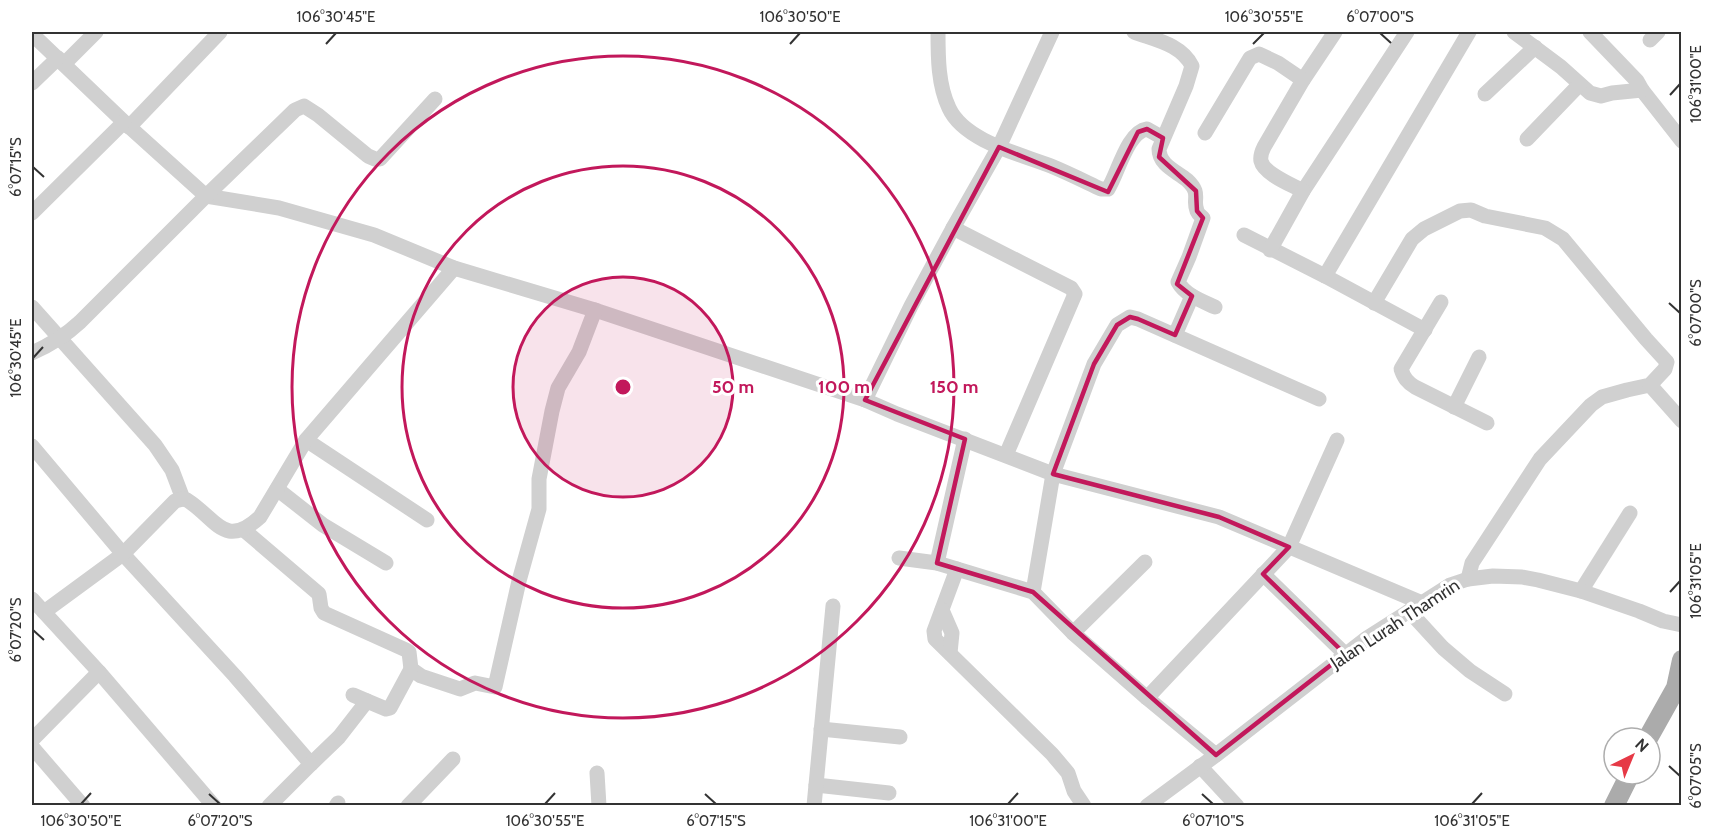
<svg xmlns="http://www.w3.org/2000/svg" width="1713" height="837" font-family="Cabin,sans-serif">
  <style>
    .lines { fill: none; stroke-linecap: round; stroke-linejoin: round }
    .minor { stroke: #d0d0d0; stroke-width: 15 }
    .major { stroke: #ababab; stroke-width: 20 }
    .marked { fill: none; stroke: #c2185b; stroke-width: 4.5; stroke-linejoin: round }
    .ticks { fill: none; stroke: #333; stroke-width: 2 }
    .ring { fill: none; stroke: #c2185b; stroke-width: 3 }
    .labels { text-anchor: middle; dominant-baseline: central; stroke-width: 6; stroke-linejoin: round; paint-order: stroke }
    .street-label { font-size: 18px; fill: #333; stroke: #fff }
    .centre { fill: #c2185b; stroke: #fff; stroke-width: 3 }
    .ring-label { font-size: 18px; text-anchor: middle; font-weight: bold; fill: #c2185b; stroke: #fff; stroke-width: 6; stroke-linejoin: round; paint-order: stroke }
    .neatline { fill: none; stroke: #333; stroke-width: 2 }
    .ticks-label { font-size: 15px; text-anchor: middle; fill: #333 }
  </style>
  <rect width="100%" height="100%" fill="#fff"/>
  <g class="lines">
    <g class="minor">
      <path d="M938,32C938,57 938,85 949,108C964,141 1020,154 1051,166C1068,173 1084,181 1101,189H1108C1118,174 1127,132 1147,129L1163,138"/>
      <path d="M1134,32C1155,40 1181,44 1192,66L1186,86L1159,149C1159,165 1176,171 1187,180C1202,194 1192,199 1197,211C1198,214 1201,216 1203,218L1189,257L1178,282C1185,295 1202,301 1215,307"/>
      <path d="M1335,32L1303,80L1264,147C1262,151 1260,156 1261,161C1264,174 1292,185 1303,191L1407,32"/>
      <polyline points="1514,32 1561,67 1590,93 1601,96 1612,93 1642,90 1682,141"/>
      <polyline points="1590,32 1637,81 1642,90"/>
      <polyline points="32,34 124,122 206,196 279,208 374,235 454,268 598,311 865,400 897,414 1053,474 1219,517 1422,603"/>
      <polyline points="1650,40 1658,32"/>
      <polyline points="64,64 96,32"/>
      <polyline points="32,83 58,58"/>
      <polyline points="1485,94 1535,47"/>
      <polyline points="129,127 220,32"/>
      <polyline points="1205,133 1250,58 1259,54 1278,63 1303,80"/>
      <polyline points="1527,139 1579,85"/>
      <polyline points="32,213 124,122"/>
      <polyline points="953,228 1071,288 1075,294 1006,455"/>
      <polyline points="1244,235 1325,276 1425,330"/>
      <polyline points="1270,250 1303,191"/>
      <polyline points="1325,276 1469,32"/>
      <path d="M1441,302L1401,369C1404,378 1407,382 1415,387L1487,423"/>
      <polyline points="1374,303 1412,239 1424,229 1460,211 1471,210 1485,216 1545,228 1563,239 1646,339 1667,362 1665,369 1650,385 1627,390 1602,397 1591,405 1540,459 1472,563 1468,579"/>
      <polyline points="32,307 155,445 172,470 183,499"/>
      <polyline points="1175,335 1192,296"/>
      <path d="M32,353C50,345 65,336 80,322L206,196L295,110L304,106L318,115L368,156L375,159H380L435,99"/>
      <polyline points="1650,385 1682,421"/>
      <polyline points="865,400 911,306 953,228 999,147 1052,32"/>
      <polyline points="1454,407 1479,357"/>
      <polyline points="306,440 427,520"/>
      <polyline points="32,446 123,554 235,676 311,764 339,737 367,701 386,709 390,708 411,669 421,676 460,689 475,683 495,687 519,581 539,509 539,479 552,411 558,388 579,352 595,310"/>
      <polyline points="277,489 323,525 386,563"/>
      <polyline points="244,530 319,594 321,608 324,613 406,650 409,652 411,669"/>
      <polyline points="899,558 937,563 1033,592 1073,633 1147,698 1216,755"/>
      <polyline points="937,563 965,439"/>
      <polyline points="957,569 934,631 935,639 1052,754 1068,773 1074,791 1084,806"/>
      <polyline points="1263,574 1345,654"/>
      <polyline points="1581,591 1630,513"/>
      <polyline points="1033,592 1053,474 1094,364 1117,325 1130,317 1138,319 1319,399"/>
      <polyline points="32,599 99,672 214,806"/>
      <polyline points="942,610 952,633 950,653"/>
      <polyline points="1409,611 1443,648 1470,671 1505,694"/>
      <path d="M44,612L123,554L175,501L183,499L187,500C216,518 224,550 260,517L306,440L454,268"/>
      <polyline points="1073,633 1145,562"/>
      <polyline points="353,695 367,701"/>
      <polyline points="1147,698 1289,547 1337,440"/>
      <polyline points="821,729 900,737"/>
      <polyline points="32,740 99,672"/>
      <polyline points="32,747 83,806"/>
      <polyline points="1200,766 1237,806"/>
      <polyline points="597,773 599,806"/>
      <polyline points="816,785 889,793"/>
      <polyline points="269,806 311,764"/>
      <polyline points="336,806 338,803"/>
      <polyline points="408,806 453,759"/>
      <polyline points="814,806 833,606"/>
      <polyline points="1147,806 1216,755 1367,638 1450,585 1468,579 1493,576 1522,577 1538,580 1581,591 1639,611 1663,621 1682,625"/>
    </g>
    <g class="major">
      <polyline points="1648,738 1676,688 1682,660"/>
      <polyline points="1614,806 1630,774"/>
    </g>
  </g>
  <path class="marked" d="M1147,129L1163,138L1159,157L1196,191L1197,211L1203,218L1177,284L1192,296L1175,335L1138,319L1130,317L1117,325L1094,364L1053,474L1219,517L1289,547L1263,574L1345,654L1216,755L1033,592L937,563L965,439L865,400L999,147L1108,192L1138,132Z"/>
  <path class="ticks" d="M1380,33L1391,43M326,44L336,33M790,44L800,33M1253,44L1264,33M1670,95L1680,84M33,167L44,177M1669,303L1680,313M33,358L43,347M1670,592L1680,581M33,630L44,640M1669,766L1680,776M209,794L220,804M705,794L716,804M1202,794L1213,804M81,804L91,793M545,804L555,793M1008,804L1018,793M1472,804L1482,793"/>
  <circle cx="623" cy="387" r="110" fill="#c2185b" fill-opacity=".12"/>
  <g class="ring">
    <circle cx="623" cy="387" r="110"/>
    <circle cx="623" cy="387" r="221"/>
    <circle cx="623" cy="387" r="331"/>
  </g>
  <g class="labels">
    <g class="street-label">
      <text transform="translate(1395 624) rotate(-33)">Jalan Lurah Thamrin</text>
    </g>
  </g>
  <circle cx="623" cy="387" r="9" class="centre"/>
  <g class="ring-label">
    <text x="733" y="393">50 m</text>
    <text x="844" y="393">100 m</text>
    <text x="954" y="393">150 m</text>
  </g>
  <rect width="1713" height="837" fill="none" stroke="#ffffff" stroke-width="66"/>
  <g transform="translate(1632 756) rotate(43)"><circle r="28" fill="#ffffff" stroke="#adadad" stroke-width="1.5"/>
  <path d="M0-4.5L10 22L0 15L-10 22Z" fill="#e63946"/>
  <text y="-9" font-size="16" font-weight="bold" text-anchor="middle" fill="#333333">N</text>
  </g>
  <rect x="33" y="33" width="1647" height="771" class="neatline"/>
  <g class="ticks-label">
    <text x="336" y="22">106°30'45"E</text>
    <text x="800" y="22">106°30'50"E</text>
    <text x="1264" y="22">106°30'55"E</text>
    <text x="1380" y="22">6°07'00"S</text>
    <text transform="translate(1696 84) rotate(-90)" y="5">106°31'00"E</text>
    <text transform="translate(16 167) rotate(-90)" y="5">6°07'15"S</text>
    <text transform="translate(1696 313) rotate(-90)" y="5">6°07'00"S</text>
    <text transform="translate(16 358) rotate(-90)" y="5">106°30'45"E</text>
    <text transform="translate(1696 581) rotate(-90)" y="5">106°31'05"E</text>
    <text transform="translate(16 630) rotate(-90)" y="5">6°07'20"S</text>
    <text transform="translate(1696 776) rotate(-90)" y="5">6°07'05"S</text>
    <text x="81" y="826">106°30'50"E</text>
    <text x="220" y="826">6°07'20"S</text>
    <text x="545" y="826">106°30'55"E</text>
    <text x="716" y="826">6°07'15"S</text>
    <text x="1008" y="826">106°31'00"E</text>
    <text x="1213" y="826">6°07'10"S</text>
    <text x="1472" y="826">106°31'05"E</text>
  </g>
</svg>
